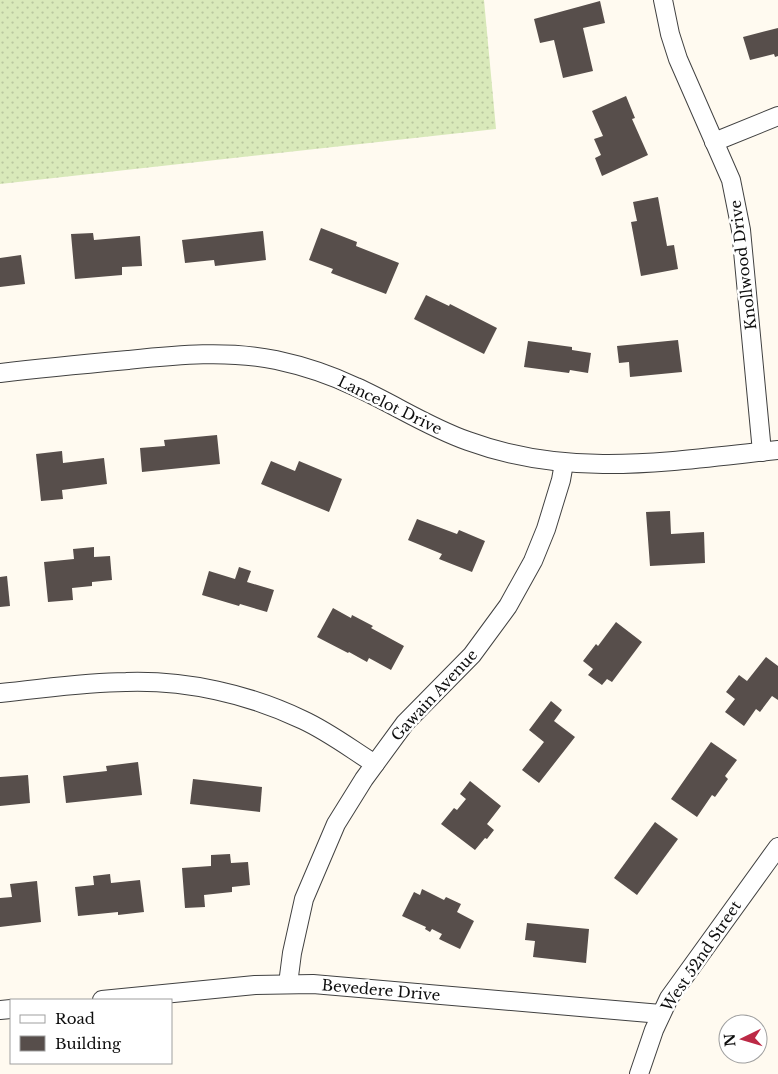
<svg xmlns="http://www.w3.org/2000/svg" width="778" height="1074" font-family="'Libre Baskerville',serif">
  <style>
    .grass { fill: url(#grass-dots) }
    .building { fill: #574e4b }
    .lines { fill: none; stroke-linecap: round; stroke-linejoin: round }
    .minor-casing { stroke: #414141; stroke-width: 20 }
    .minor { stroke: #fff; stroke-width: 18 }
    .labels { text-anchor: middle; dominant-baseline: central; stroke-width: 5; stroke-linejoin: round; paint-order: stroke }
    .street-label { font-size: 15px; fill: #0e0e0e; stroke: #fff }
  </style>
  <defs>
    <pattern id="grass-dots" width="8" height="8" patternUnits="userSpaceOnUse" patternTransform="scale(1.25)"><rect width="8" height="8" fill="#d9e9ba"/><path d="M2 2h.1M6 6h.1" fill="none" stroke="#b9c79f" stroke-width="1.8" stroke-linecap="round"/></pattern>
  </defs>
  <rect width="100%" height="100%" fill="#fffaf0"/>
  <polygon class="grass" points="0,0 484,0 496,129 0,184"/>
  <g class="building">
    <polygon points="600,1 605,23 583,28 593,71 563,78 554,40 540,43 534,19"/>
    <polygon points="778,28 778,56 775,57 774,54 750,60 743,37"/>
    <polygon points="626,96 635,118 632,119 648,155 602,176 595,158 601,155 594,139 603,136 592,111"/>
    <polygon points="658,197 667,246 674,245 678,269 641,276 631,222 637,221 633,202"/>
    <polygon points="321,228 357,242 356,246 399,263 386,294 331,273 333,269 309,260"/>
    <polygon points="263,231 266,260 215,266 214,260 185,263 182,240"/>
    <polygon points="93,233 94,240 140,236 142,266 122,267 122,275 75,279 71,234"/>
    <polygon points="21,255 25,284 0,287 0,258"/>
    <polygon points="426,295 449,306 450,304 497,328 484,354 414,319"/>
    <polygon points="678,340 682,372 630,377 629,362 619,363 617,346"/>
    <polygon points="528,341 572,347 572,350 591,353 588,373 570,370 569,373 524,367"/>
    <polygon points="217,435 220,464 142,472 140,448 165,446 164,440"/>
    <polygon points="62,451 63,463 104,458 107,484 62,490 63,499 41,501 36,454"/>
    <polygon points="271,461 295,471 299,461 342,479 329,512 261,484"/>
    <polygon points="670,511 671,534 704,532 705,563 650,566 646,512"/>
    <polygon points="417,519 457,534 459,530 485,541 472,572 439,559 442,554 408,540"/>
    <polygon points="94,547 94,557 110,556 112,580 92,582 92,586 72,588 73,600 48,602 44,562 74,559 73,549"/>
    <polygon points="239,567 251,571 247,582 274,590 267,612 240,604 239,606 202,595 209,571 235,579"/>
    <polygon points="7,576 10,606 0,607 0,577"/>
    <polygon points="333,608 351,618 352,615 373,626 371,628 404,646 391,670 369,658 367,662 349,652 348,653 317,637"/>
    <polygon points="616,622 642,642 612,682 607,679 602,685 588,675 593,669 583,661 596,644 598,646"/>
    <polygon points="766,657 778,666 778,700 772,696 760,712 756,709 744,726 725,712 735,699 726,692 739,675 747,681"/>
    <polygon points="551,701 562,710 554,721 575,737 539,783 522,770 544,742 529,730"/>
    <polygon points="711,742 737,760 725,776 728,779 715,797 712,795 697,817 671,799"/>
    <polygon points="138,762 142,795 66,803 63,776 107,771 106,766"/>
    <polygon points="28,775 30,803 0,806 0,777"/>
    <polygon points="193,779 262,787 260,812 190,804"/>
    <polygon points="470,781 501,806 487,824 494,830 487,839 485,838 475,850 441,824 454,808 457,810 466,799 460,794"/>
    <polygon points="655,822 678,839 637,895 614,878"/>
    <polygon points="230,854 231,863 248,862 250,885 232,887 232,892 204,895 205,907 185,908 182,868 211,866 211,855"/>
    <polygon points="110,874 111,883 140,880 144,912 118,915 118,912 78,916 75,887 94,885 93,876"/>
    <polygon points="37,881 41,922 0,927 0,898 12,897 10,884"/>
    <polygon points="422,889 444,900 446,897 461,904 457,912 474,921 460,949 439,939 442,934 432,929 430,932 425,929 426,927 402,916 414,892 420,895"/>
    <polygon points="527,923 589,929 586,963 533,957 535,941 525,940"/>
  </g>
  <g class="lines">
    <defs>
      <g id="minor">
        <polyline points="663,0 670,34 678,59 731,180 741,230 762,452"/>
        <polyline points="714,142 778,116"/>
        <path d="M0,373C43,368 85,364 128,360C178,355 227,350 276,360C304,366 331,375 356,387C394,404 428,427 468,441C572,479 671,461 778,450"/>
        <path d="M0,693C42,689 84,682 126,682C186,680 249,694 303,720C329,732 351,749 375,764"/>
        <polyline points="288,984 292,953 304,899 336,824 364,779 405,723 472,655 508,606 533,561 546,529 561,480 564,463"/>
        <polyline points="102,1000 255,985 313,984 661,1014"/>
        <polyline points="0,1010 11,1009"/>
        <polyline points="639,1074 654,1030 669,998 778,847"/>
      </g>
    </defs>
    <use href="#minor" class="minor-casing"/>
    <use href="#minor" class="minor"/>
  </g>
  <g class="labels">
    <g class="street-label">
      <text transform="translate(743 265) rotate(-97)">Knollwood Drive</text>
      <text transform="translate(390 405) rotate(26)">Lancelot Drive</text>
      <text transform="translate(434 695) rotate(-47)">Gawain Avenue</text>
      <text transform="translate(701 956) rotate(-56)">West 52nd Street</text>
      <text transform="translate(381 990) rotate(5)">Bevedere Drive</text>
    </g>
  </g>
  <rect x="10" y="999" width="162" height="65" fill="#ffffff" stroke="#9f9f9f"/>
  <rect x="20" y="1015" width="25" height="8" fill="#ffffff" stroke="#9f9f9f"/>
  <text x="55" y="1024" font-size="15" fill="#0e0e0e">Road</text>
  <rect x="20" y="1036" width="25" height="15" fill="#574e4b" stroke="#9f9f9f"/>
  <text x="55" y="1049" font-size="15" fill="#0e0e0e">Building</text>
  <g transform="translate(743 1039) rotate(265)"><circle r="24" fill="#ffffff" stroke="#9f9f9f"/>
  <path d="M0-4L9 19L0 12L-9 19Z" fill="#bc2945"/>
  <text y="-8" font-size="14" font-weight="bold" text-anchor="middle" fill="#0e0e0e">N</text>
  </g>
</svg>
